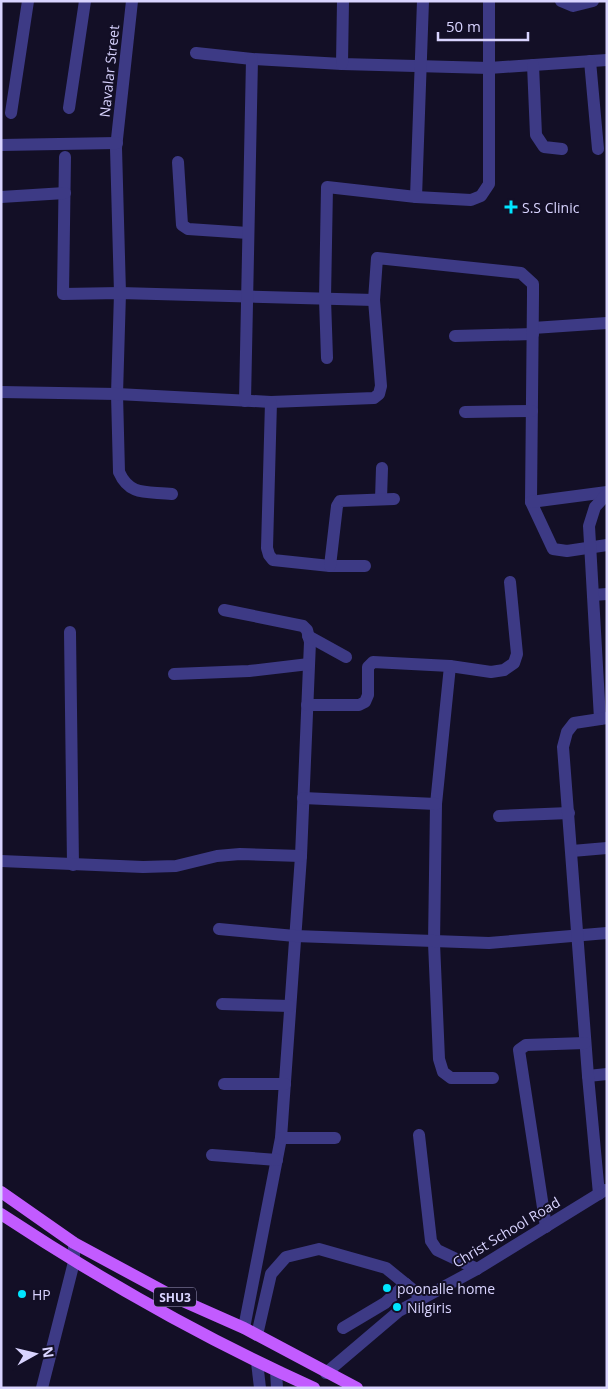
<svg xmlns="http://www.w3.org/2000/svg" width="608" height="1389" font-family="'Open Sans',sans-serif">
  <style>
    .lines { fill: none; stroke-linecap: round; stroke-linejoin: round }
    .minor { stroke: #3d3a85; stroke-width: 12 }
    .major { stroke: #c25bff; stroke-width: 12 }
    .poi-dot { fill: #00e5ff; stroke: #130f26; stroke-width: 2 }
    .labels { text-anchor: middle; dominant-baseline: central; stroke-width: 4; stroke-linejoin: round; paint-order: stroke }
    .shield { fill: #130f26; stroke: #9e99be; stroke-width: 1 }
    .shield-label { font-size: 12px; font-weight: bold; fill: #d9d4ff }
    .street-label { font-size: 14px; fill: #d9d4ff; stroke: #130f26 }
    .poi-label { font-size: 14px; fill: #d9d4ff; stroke: #130f26; text-anchor: start }
  </style>
  <rect width="100%" height="100%" fill="#130f26"/>
  <g class="lines">
    <g class="minor">
      <path d="M132,1L116,148L120,293L117,394L119,472C130,497 148,491 172,494"/>
      <polyline points="561,1 573,6 593,1"/>
      <polyline points="196,53 252,59 342,64 489,68 607,60"/>
      <polyline points="590,61 598,149"/>
      <polyline points="342,64 343,1"/>
      <polyline points="533,65 536,135 544,147 562,149"/>
      <polyline points="69,108 85,1"/>
      <polyline points="11,113 28,1"/>
      <polyline points="1,145 117,143"/>
      <polyline points="65,157 63,294 120,293 374,300"/>
      <polyline points="178,162 182,225 188,229 248,233"/>
      <polyline points="1,197 65,193"/>
      <polyline points="416,197 423,1"/>
      <polyline points="533,328 607,323"/>
      <polyline points="455,336 533,334"/>
      <polyline points="327,358 325,299 327,187 416,197 471,200 481,196 489,184 489,1"/>
      <polyline points="1,392 117,394 271,402 374,398 379,394 381,386 374,300 377,258 521,273 533,284 533,295 531,502 553,549 567,551 607,545"/>
      <polyline points="245,401 252,59"/>
      <polyline points="271,402 267,548 269,555 273,560 330,566 365,566"/>
      <polyline points="465,412 532,411"/>
      <polyline points="381,499 382,468"/>
      <polyline points="531,502 607,492"/>
      <polyline points="330,566 337,506 340,501 394,499"/>
      <polyline points="593,595 607,594"/>
      <polyline points="224,610 303,626 307,630 310,642 301,856 281,1138 244,1328"/>
      <polyline points="70,632 73,865"/>
      <polyline points="308,636 346,657"/>
      <polyline points="450,666 436,804 434,943 439,1059 443,1072 451,1078 493,1078"/>
      <polyline points="174,674 249,671 309,664"/>
      <polyline points="307,705 359,705 365,702 368,695 368,667 373,662 450,666 491,672 504,670 514,663 517,654 510,582"/>
      <polyline points="600,719 589,526 595,507 607,494"/>
      <polyline points="303,798 436,804"/>
      <polyline points="499,816 569,813"/>
      <polyline points="572,851 607,848"/>
      <polyline points="1,861 143,867 176,866 217,856 240,854 301,856"/>
      <polyline points="219,929 295,936 489,943 607,933"/>
      <polyline points="222,1004 290,1006"/>
      <polyline points="588,1076 607,1074"/>
      <polyline points="224,1084 285,1084"/>
      <polyline points="419,1135 431,1241 437,1250 477,1269"/>
      <polyline points="281,1138 335,1138"/>
      <polyline points="212,1155 277,1160"/>
      <polyline points="599,1194 588,1076 563,747 567,732 574,723 607,718"/>
      <polyline points="546,1227 519,1050 526,1045 585,1043"/>
      <polyline points="343,1328 385,1303 406,1284"/>
      <polyline points="257,1335 271,1274 286,1257 319,1249 386,1268 423,1298"/>
      <polyline points="257,1362 260,1388"/>
      <polyline points="276,1371 277,1388"/>
      <polyline points="326,1373 399,1311 477,1269 605,1190"/>
      <polyline points="42,1388 74,1262 74,1243"/>
    </g>
    <g class="major">
      <polyline points="1,1192 74,1243 174,1297 244,1328 357,1388"/>
      <path d="M1,1214C101,1280 205,1339 314,1388"/>
    </g>
  </g>
  <g class="poi-dot">
    <path d="M508.5 199.5h5v5h5v5h-5v5h-5v-5h-5v-5h5z"/>
    <circle cx="387" cy="1288" r="5"/>
    <circle cx="22" cy="1294" r="5"/>
    <circle cx="397" cy="1307" r="5"/>
  </g>
  <g class="labels">
    <rect class="shield" x="154" y="1287.5" width="42" height="19" rx="4"/>
    <g class="shield-label">
      <text x="175" y="1297">SHU3</text>
    </g>
    <g class="street-label">
      <text transform="translate(109 71) rotate(-84)">Navalar Street</text>
      <text transform="translate(506 1232) rotate(-31)">Christ School Road</text>
    </g>
    <g class="poi-label">
      <text x="522" y="207">S.S Clinic</text>
      <text x="397" y="1288">poonalle home</text>
      <text x="32" y="1294">HP</text>
      <text x="407" y="1307">Nilgiris</text>
    </g>
  </g>
  <rect width="608" height="1389" fill="none" stroke="#d9d4ff" stroke-width="5"/>
  <g transform="translate(35 1354) rotate(82)" stroke="#130f26" stroke-width="4" paint-order="stroke">
  <path d="M0-4L9 19L0 12L-9 19Z" fill="#d9d4ff"/>
  <text y="-8" font-size="14" font-weight="bold" text-anchor="middle" fill="#d9d4ff">N</text>
  </g>
  <path d="M438 32v8h90v-8" fill="none" stroke="#d9d4ff" stroke-width="2.5"/>
  <text x="446" y="32" font-size="15" fill="#d9d4ff" stroke="#130f26" stroke-width="4" paint-order="stroke">50 m</text>
</svg>
